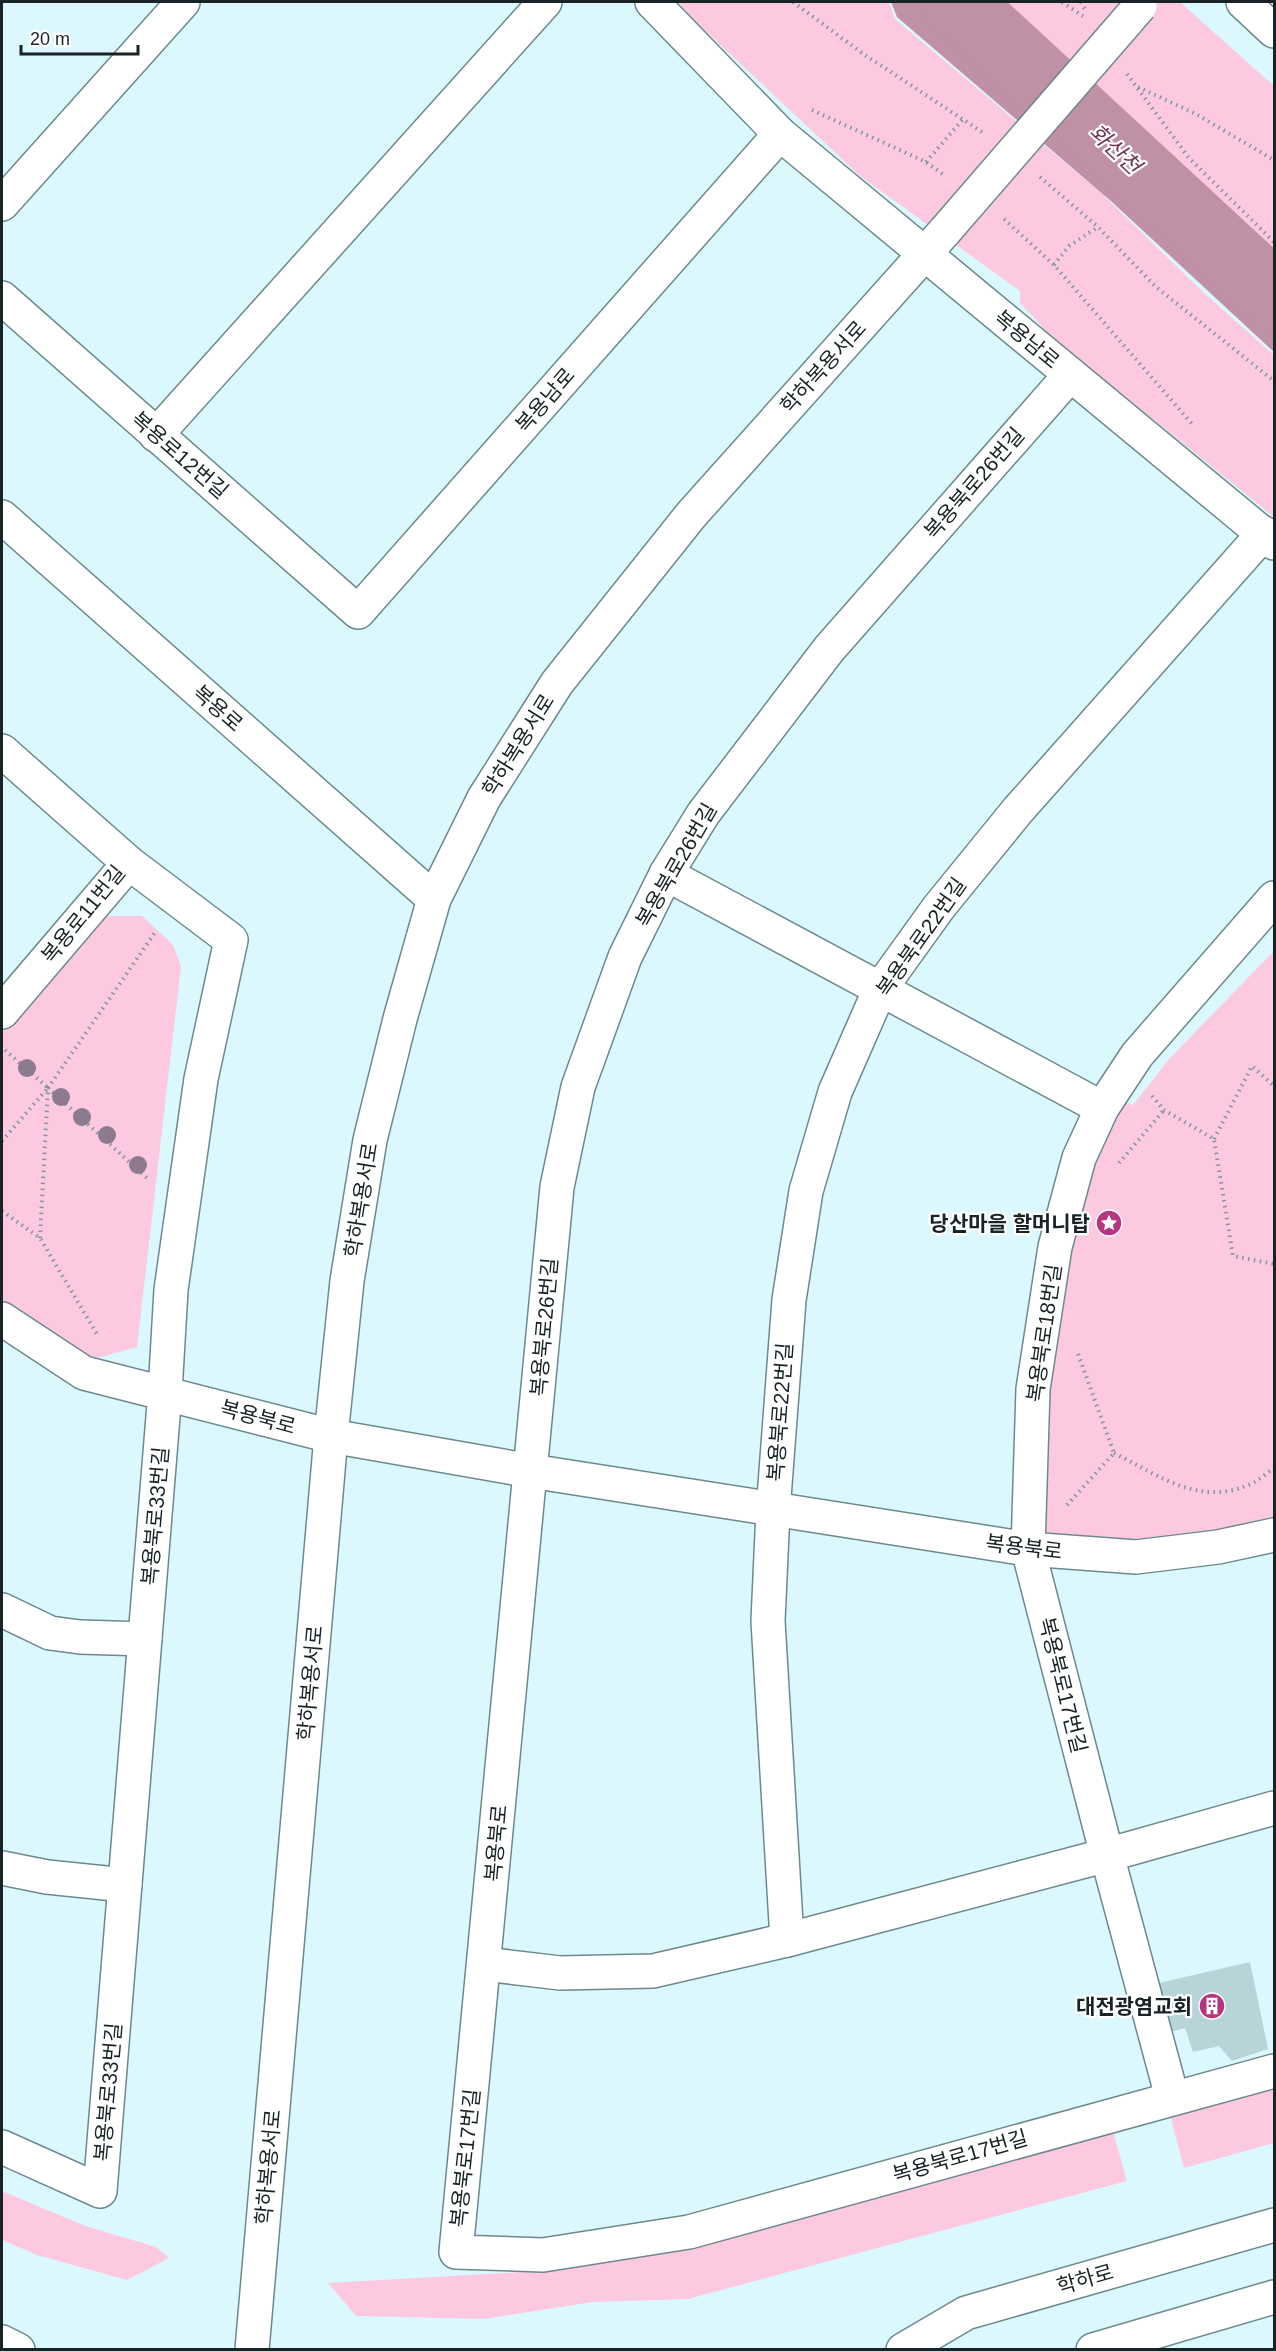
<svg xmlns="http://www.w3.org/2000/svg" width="1276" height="2351" font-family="Helvetica,'Noto Sans KR',sans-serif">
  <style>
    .green { fill: #fcc9e1 }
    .water { fill: #c090a7 }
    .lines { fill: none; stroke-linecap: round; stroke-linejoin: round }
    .river { stroke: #c090a7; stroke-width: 70 }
    .building { fill: #b7d4d9 }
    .minor-casing { stroke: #6d898d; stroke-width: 36 }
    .path { stroke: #82979b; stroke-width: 4; stroke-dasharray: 1.5 4.5; stroke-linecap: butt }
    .minor { stroke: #fff; stroke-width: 33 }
    .minor-bridge-casing { stroke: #6d898d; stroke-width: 36; stroke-linecap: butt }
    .minor-bridge { stroke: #fff; stroke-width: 33 }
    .tree { fill: #8c7a8e }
    .labels { text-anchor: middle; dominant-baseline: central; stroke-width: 4.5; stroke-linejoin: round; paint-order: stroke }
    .street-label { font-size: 21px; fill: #182325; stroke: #fff }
    .poi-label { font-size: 21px; font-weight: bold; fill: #182325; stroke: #fff; text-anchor: end }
    .water-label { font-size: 22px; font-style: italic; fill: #723455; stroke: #fff }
  </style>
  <rect width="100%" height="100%" fill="#daf8fd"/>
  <g class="green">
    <polygon points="678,2 889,2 895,19 1100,192 1205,294 1274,355 1274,517 1053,338 1020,303 1020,291 860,176 695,21"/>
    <polygon points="952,2 1180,2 1274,86 1274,288 1003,52"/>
    <polygon points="101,916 142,916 173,945 181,966 137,1347 101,1357 80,1360 2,1310 2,1033"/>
    <polygon points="1274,951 1274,1522 1184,1540 1053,1541 1034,1522 1044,1369 1087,1162 1120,1101 1133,1105 1170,1058"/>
    <polygon points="1274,2087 1274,2143 1184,2168 1170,2115"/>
    <polygon points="1112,2128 1127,2181 688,2299 592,2302 484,2319 356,2316 328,2283 542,2271 703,2245"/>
    <polygon points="2,2191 85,2226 156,2247 169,2258 127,2280 37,2255 2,2240"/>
  </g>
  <polygon class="water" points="891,2 951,2 1006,56 1274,290 1274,352 1112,202 897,17"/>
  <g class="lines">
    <polyline class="river" points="956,2 1274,296"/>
  </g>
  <polygon class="building" points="1250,1962 1268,2049 1232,2061 1219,2046 1193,2052 1185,2028 1171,2032 1159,1983"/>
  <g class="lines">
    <defs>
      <g id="minor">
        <polyline points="652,2 780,134 1274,543"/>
        <polyline points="1243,2 1274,31"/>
        <polyline points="2,204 183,2"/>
        <polyline points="2,298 358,612 780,134"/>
        <polyline points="1070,375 829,649 703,814 666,874 625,957 578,1087 557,1187 456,2252 543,2255 689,2232 1274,2071"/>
        <polyline points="156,435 545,2"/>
        <polyline points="2,517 434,899"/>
        <polyline points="2,751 129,863 231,940 201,1079 171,1290 165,1392 100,2191 2,2147"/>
        <polyline points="666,874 1102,1108"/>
        <polyline points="2,1012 129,863"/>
        <polyline points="2,1319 84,1373 331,1436 531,1471 1028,1549 1136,1557 1218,1547 1274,1535"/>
        <polyline points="2,1610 50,1633 80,1637 145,1639"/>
        <polyline points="2,1868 47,1877 125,1885"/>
        <polyline points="787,1940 768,1621 773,1511 789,1300 806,1191 835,1092 880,989 939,907 1018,810 1264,533"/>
        <polyline points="485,1964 560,1973 653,1971 787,1940 1107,1855 1274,1808"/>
        <polyline points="1172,2097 1107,1855 1028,1549 1033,1389 1055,1247 1079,1158 1102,1108 1137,1055 1274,898"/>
        <polyline points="2,2342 18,2350"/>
        <polyline points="252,2350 331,1436 347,1281 370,1140 400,1019 434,899 484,798 557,683 691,515 945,231"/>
        <polyline points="903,2350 966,2313 1274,2225"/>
        <polyline points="1093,2350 1274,2297"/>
      </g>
    </defs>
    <use href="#minor" class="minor-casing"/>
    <g class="path">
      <polyline points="793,2 862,53 982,132"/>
      <polyline points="1062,2 1083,16"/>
      <polyline points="1081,2 1086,11"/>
      <polyline points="1127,74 1189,158 1274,242"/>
      <polyline points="1138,87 1196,114 1274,160"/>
      <polyline points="812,110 926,162 944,175"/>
      <polyline points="926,162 964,118"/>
      <polyline points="1040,177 1098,227 1156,287 1274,381"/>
      <polyline points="1004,219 1054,265 1193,425"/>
      <polyline points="1054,265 1069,246 1098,227"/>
      <polyline points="48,1088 156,931"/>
      <polyline points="1152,1096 1164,1110 1214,1139 1233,1256 1274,1264"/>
      <polyline points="1214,1139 1252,1066 1274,1086"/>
      <polyline points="2,1141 48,1088 4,1049"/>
      <polyline points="1119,1163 1164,1110"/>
      <polyline points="2,1211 40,1238 98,1336"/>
      <polyline points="40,1238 48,1088 147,1178"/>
      <path d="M1114,1453C1160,1476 1199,1507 1251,1484C1259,1480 1267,1473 1274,1468"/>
      <polyline points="1067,1505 1114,1453 1077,1351"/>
    </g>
    <use href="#minor" class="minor"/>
    <defs>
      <polyline id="minor-bridge" points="945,231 1140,6"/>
    </defs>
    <use href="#minor-bridge" class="minor-bridge-casing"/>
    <use href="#minor-bridge" class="minor-bridge"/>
  </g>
  <g class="tree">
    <circle cx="27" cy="1068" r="9"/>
    <circle cx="61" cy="1097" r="9"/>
    <circle cx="82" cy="1117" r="9"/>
    <circle cx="107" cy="1135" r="9"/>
    <circle cx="138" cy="1165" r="9"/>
  </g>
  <defs>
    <symbol id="sight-disc" viewBox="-11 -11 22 22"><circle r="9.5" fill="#b63580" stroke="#fff"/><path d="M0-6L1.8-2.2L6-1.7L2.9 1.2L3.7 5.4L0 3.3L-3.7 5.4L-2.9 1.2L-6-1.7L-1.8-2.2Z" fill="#fff"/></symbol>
    <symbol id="building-disc" viewBox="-11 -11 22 22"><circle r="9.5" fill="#b63580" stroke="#fff"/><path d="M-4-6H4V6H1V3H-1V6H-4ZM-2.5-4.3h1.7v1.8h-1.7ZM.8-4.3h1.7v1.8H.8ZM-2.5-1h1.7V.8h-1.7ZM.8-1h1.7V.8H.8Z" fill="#fff"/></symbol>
  </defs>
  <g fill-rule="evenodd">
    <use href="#sight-disc" x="1094" y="1208" width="30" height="30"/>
    <use href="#building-disc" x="1197" y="1991" width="30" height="30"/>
  </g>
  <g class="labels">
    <g class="street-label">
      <text transform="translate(1027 339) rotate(40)">복용남로</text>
      <text transform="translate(823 367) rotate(-48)">학하복용서로</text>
      <text transform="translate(545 400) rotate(-49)">복용남로</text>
      <text transform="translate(180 455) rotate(41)">복용로12번길</text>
      <text transform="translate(974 483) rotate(-49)">복용북로26번길</text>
      <text transform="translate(218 708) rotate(41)">복용로</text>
      <text transform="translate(518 745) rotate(-58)">학하복용서로</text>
      <text transform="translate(676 865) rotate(-60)">복용북로26번길</text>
      <text transform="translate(83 914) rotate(-51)">복용로11번길</text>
      <text transform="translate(921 937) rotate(-55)">복용북로22번길</text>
      <text transform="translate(361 1200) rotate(-81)">학하복용서로</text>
      <text transform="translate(544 1327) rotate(-85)">복용북로26번길</text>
      <text transform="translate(1044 1333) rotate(-82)">복용북로18번길</text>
      <text transform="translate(780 1412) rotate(-86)">복용북로22번길</text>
      <text transform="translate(258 1417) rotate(15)">복용북로</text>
      <text transform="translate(155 1516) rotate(-85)">복용북로33번길</text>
      <text transform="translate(1024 1547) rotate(7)">복용북로</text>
      <text transform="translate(310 1683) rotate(-85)">학하복용서로</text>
      <text transform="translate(1063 1685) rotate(76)">복용북로17번길</text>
      <text transform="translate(496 1843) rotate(-85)">복용북로</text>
      <text transform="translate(108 2092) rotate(-85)">복용북로33번길</text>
      <text transform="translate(960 2156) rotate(-16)">복용북로17번길</text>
      <text transform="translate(465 2158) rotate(-84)">복용북로17번길</text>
      <text transform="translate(268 2167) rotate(-85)">학하복용서로</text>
      <text transform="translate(1085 2279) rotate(-16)">학하로</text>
    </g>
    <g class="poi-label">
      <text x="1090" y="1223">당산마을 할머니탑</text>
      <text x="1192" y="2006">대전광염교회</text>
    </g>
    <g class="water-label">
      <text transform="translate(1115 149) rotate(43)">화산천</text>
    </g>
  </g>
  <rect width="1276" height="2351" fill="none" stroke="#182325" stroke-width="6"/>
  <path d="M21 45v9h117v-9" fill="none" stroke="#182325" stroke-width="3"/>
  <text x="30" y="45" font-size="18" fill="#182325" stroke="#ffffff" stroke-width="4.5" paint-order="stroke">20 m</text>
</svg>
